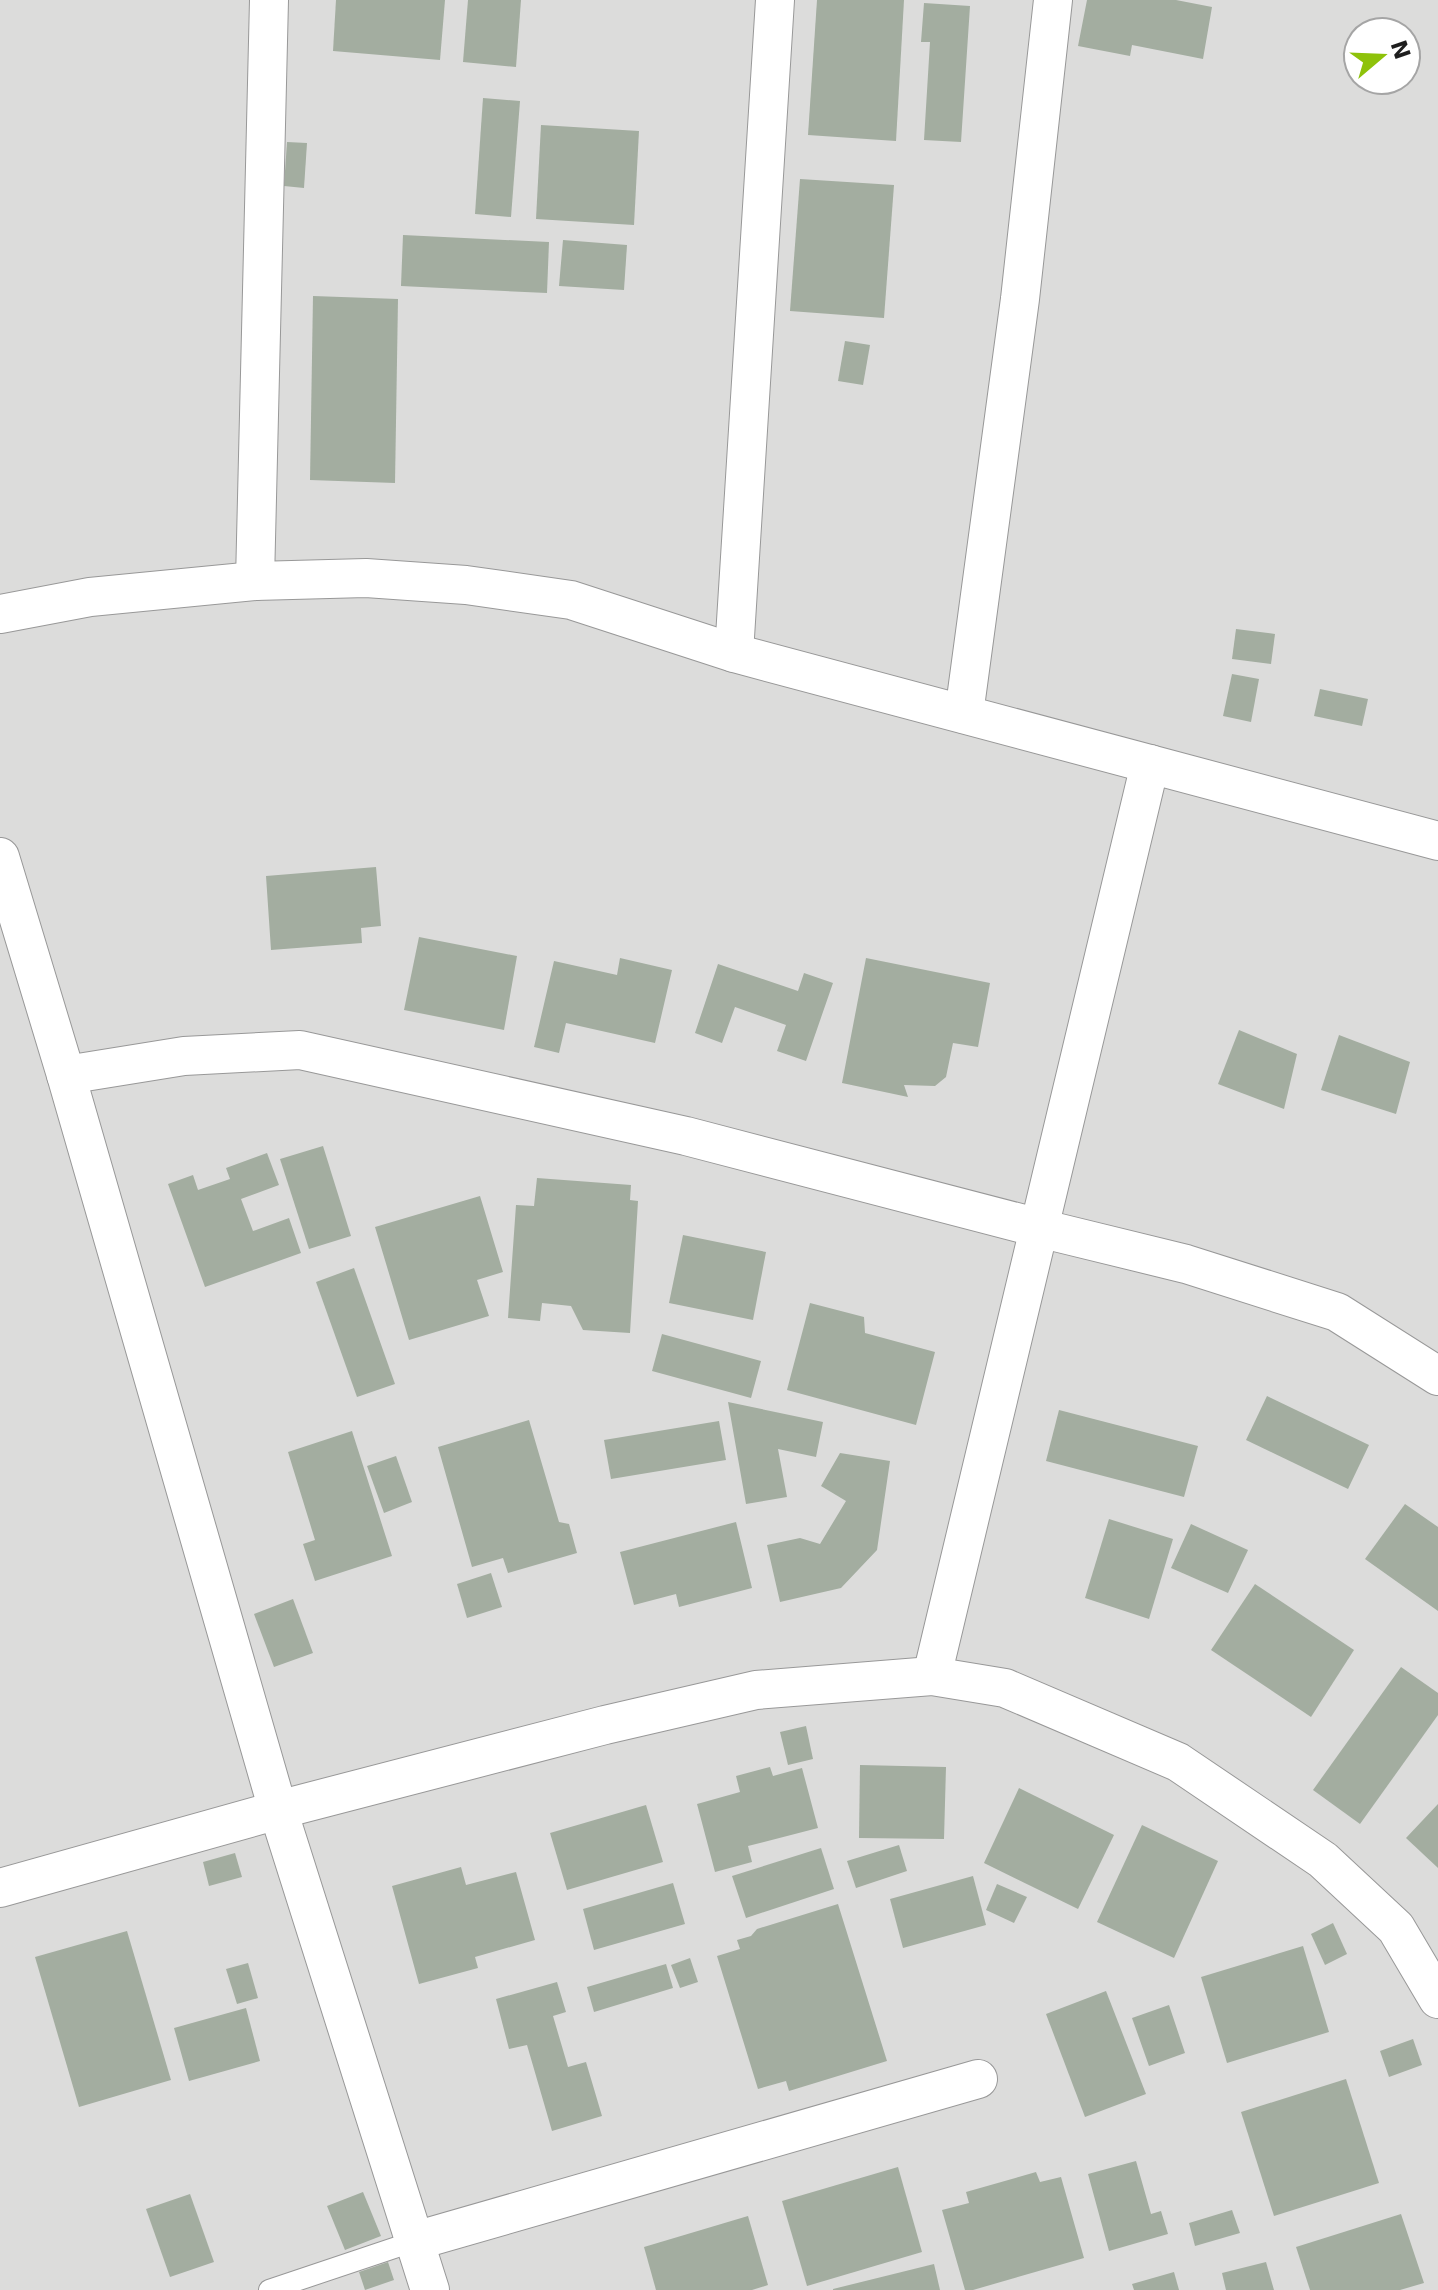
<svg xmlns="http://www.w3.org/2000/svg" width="1438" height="2290" font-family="'DejaVu Sans',sans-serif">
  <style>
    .residential { fill: #dcdcdb; fill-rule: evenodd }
    .building { fill: #a3ada0 }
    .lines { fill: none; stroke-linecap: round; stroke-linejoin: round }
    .lane-casing { stroke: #989898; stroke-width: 22 }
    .street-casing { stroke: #989898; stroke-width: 40 }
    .lane { stroke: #fff; stroke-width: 20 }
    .street { stroke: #fff; stroke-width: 38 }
  </style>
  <rect width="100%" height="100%" fill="#e5eee4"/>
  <path class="residential" d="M0,0H1438V2290H0ZM1358,32H1406V80H1358Z"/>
  <g class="building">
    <polygon points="336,0 445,0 440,60 333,51"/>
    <polygon points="468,0 521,0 516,67 463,62"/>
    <polygon points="817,0 904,0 896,141 808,135"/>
    <polygon points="1087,0 1176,0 1212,7 1203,59 1132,45 1130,56 1078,46"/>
    <polygon points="924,3 970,6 961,142 924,140 930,42 921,42"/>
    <polygon points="483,98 520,101 511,217 475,214"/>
    <polygon points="541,125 639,131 634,225 536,219"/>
    <polygon points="287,142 307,143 304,188 284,186"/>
    <polygon points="800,179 894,185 884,318 790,311"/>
    <polygon points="403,235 549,242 547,293 401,286"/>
    <polygon points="563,240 627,245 624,290 559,286"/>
    <polygon points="313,296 398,299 395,483 310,480"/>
    <polygon points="845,341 870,345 863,385 838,381"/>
    <polygon points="1236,629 1275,634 1271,664 1232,659"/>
    <polygon points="1232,674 1259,679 1251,722 1223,716"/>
    <polygon points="1320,689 1368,699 1362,726 1314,716"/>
    <polygon points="376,867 381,926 361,928 362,943 271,950 266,876"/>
    <polygon points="419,937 517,956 504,1030 404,1010"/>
    <polygon points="620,958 672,970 655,1043 566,1023 559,1053 534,1047 554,961 617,975"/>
    <polygon points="866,958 990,983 978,1047 953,1043 946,1077 935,1086 904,1085 908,1097 842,1083"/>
    <polygon points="718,964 798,991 804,973 833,983 806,1061 777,1051 786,1025 735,1007 722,1043 695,1033"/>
    <polygon points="1239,1030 1297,1054 1284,1109 1218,1084"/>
    <polygon points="1339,1035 1410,1062 1396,1114 1321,1090"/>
    <polygon points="323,1146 351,1236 309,1249 280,1159"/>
    <polygon points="267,1153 279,1185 241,1199 253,1231 289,1218 301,1253 205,1287 168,1184 193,1175 198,1190 230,1179 226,1168"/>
    <polygon points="537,1178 631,1185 630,1200 638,1201 630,1333 583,1330 571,1306 542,1303 540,1321 508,1318 516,1205 534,1206"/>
    <polygon points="480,1196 503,1272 477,1280 489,1316 409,1340 375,1227"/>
    <polygon points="683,1235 766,1252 753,1320 669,1303"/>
    <polygon points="354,1268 395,1384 357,1397 316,1282"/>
    <polygon points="810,1303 864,1317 865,1333 935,1352 916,1425 787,1390"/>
    <polygon points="662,1334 761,1361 751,1398 652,1371"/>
    <polygon points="1267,1396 1369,1445 1348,1489 1246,1440"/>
    <polygon points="728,1402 823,1422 816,1457 778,1449 787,1497 746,1504"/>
    <polygon points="1059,1410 1198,1446 1184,1497 1046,1461"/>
    <polygon points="529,1420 559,1522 569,1524 577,1553 508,1573 503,1558 472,1567 438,1447"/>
    <polygon points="719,1421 726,1460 611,1479 604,1440"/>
    <polygon points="352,1431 392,1556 315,1581 303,1544 315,1540 288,1452"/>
    <polygon points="840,1453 890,1461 877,1550 841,1588 780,1602 767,1545 800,1538 820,1544 846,1501 821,1486"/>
    <polygon points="396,1456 412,1502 384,1513 367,1466"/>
    <polygon points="1405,1504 1438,1527 1438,1611 1365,1559"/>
    <polygon points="1109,1519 1173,1539 1149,1619 1085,1598"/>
    <polygon points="736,1522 752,1588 679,1607 676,1594 634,1605 620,1552"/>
    <polygon points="1191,1524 1248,1550 1228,1593 1171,1568"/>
    <polygon points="491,1573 502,1607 467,1618 457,1584"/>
    <polygon points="1255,1584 1354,1650 1311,1717 1211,1650"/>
    <polygon points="293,1599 313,1653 274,1667 254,1614"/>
    <polygon points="1401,1667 1438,1693 1438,1715 1360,1824 1313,1790"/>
    <polygon points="806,1726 813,1759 788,1765 780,1732"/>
    <polygon points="860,1765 946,1767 944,1839 859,1838"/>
    <polygon points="770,1767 773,1776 802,1768 818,1828 748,1846 752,1862 715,1872 697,1804 740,1792 736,1776"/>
    <polygon points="1019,1788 1114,1835 1078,1909 984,1863"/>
    <polygon points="1438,1804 1438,1868 1406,1838"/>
    <polygon points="646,1805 663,1862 567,1890 550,1833"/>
    <polygon points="1142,1825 1218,1861 1174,1958 1097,1922"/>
    <polygon points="899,1845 907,1871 856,1888 847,1861"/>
    <polygon points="821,1848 834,1889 746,1918 732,1876"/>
    <polygon points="235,1853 242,1877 209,1886 203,1862"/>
    <polygon points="461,1867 466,1885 516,1872 535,1940 475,1957 478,1968 419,1984 392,1886"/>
    <polygon points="973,1876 986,1925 903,1948 890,1899"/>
    <polygon points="673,1883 685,1924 594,1950 583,1909"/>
    <polygon points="997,1884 1027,1897 1014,1923 986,1910"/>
    <polygon points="838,1904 887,2061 789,2091 786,2081 758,2089 717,1956 740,1949 737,1940 751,1936 757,1929"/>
    <polygon points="1333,1923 1347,1954 1325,1965 1311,1934"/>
    <polygon points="127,1931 171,2080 79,2107 35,1957"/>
    <polygon points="1303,1946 1329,2032 1227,2063 1201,1977"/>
    <polygon points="690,1958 698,1982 680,1988 671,1965"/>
    <polygon points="248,1963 258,1998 237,2004 226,1969"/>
    <polygon points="666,1964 673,1988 594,2012 587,1987"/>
    <polygon points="557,1982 566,2012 553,2016 568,2067 586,2062 602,2116 552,2131 527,2045 509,2049 496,1999"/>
    <polygon points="1106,1991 1146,2094 1085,2117 1046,2014"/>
    <polygon points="1169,2005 1185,2053 1149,2066 1132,2018"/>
    <polygon points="246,2008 260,2061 189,2081 174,2028"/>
    <polygon points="1413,2039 1422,2065 1389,2077 1380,2051"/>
    <polygon points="1346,2079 1379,2183 1274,2216 1241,2112"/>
    <polygon points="1136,2161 1151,2214 1161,2211 1168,2234 1109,2251 1088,2174"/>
    <polygon points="898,2167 922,2252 807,2286 782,2201"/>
    <polygon points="1036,2172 1040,2182 1061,2177 1084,2258 973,2290 965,2290 942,2210 969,2203 966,2192"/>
    <polygon points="363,2192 381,2236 345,2250 327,2206"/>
    <polygon points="190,2194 214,2262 170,2277 146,2209"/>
    <polygon points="1232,2210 1240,2233 1195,2246 1189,2223"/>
    <polygon points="1401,2214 1424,2283 1400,2290 1310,2290 1296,2247"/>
    <polygon points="748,2216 768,2285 752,2290 656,2290 644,2247"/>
    <polygon points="388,2262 394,2280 365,2290 359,2272"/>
    <polygon points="1266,2262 1274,2290 1226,2290 1222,2273"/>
    <polygon points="934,2264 940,2290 833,2290 833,2289"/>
    <polygon points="1174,2272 1179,2290 1134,2290 1132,2284"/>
  </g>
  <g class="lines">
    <defs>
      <polyline id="lane" points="269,2290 415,2241"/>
      <g id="street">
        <polyline points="255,581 269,0"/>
        <polyline points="0,614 90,597 255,581 366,578 466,585 571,600 734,653 1438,841"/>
        <polyline points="734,653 775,0"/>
        <polyline points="964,714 1020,299 1053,0"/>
        <polyline points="0,857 66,1075 278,1810 430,2290"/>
        <polyline points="66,1075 184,1056 300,1050 686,1136 1039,1228 1186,1264 1337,1312 1438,1376"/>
        <polyline points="932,1676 1150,764"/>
        <polyline points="0,1888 278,1810 605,1725 756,1690 932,1676 1005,1688 1178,1762 1323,1860 1396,1928 1438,1999"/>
        <polyline points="415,2241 978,2079"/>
      </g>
    </defs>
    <use href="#lane" class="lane-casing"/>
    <use href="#street" class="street-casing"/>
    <use href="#lane" class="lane"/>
    <use href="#street" class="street"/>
  </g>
  <g transform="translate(1382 56) rotate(71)"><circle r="38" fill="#ffffff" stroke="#a5a5a5" stroke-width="2"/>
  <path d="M0-6L14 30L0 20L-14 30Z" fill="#8ec20a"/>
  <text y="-12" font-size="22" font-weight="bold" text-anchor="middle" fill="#1e1e1e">N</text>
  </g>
</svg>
